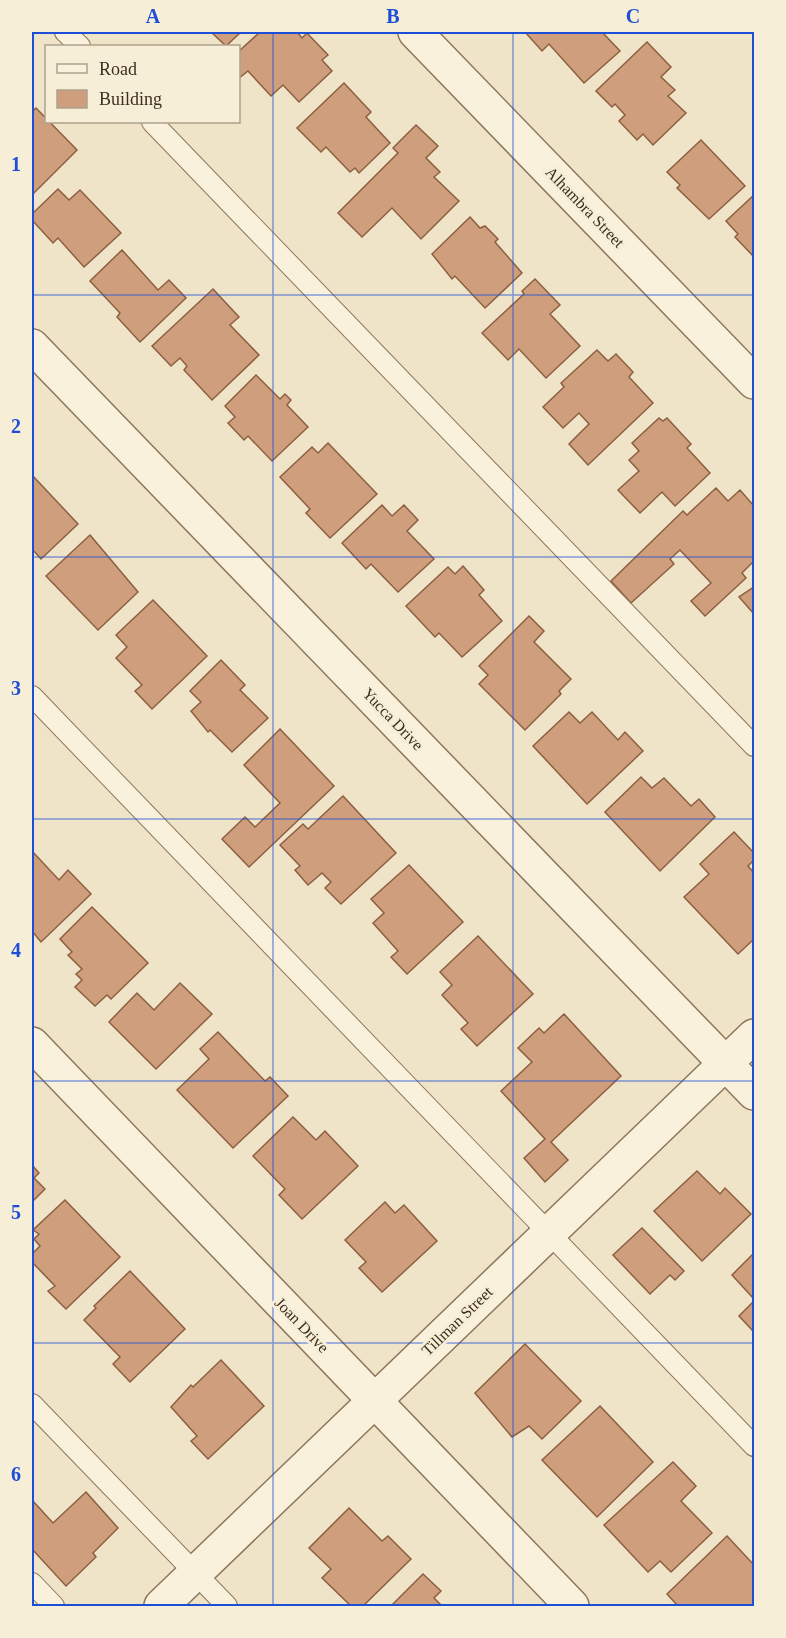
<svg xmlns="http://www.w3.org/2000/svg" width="786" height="1638" font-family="'Times New Roman',serif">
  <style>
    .building { fill: #cf9f7d; stroke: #8d5f41; stroke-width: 1.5 }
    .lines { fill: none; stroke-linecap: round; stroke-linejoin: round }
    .lane-casing { stroke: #8d765c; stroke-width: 22 }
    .street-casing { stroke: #8d765c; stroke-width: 36 }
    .lane { stroke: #faf1dc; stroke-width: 20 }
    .street { stroke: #faf1dc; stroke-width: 33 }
    .grid { fill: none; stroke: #1d4ed8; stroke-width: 1.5; stroke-opacity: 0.55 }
    .labels { text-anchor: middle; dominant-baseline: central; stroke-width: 6; stroke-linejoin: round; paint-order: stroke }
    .street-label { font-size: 16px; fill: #3d2e20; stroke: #f7eed8 }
    .neatline { fill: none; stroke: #1d4ed8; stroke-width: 2 }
    .grid-label { font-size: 20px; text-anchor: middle; font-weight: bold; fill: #1d4ed8 }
  </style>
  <rect width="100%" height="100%" fill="#f0e4c8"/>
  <g class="building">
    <polygon points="211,32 241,32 226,46"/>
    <polygon points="260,32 297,32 302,38 307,33 328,55 322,60 332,71 299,102 283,85 271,96 248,71 238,79 238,52"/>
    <polygon points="525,32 602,32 620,51 584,83 549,44 542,51"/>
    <polygon points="647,42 671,67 661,77 675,90 668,96 686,113 653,145 643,134 637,140 619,121 625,115 615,104 612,107 596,91"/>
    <polygon points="344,83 371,112 366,117 390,143 359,173 355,168 350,172 326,147 321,152 297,128"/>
    <polygon points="36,108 77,150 32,195 32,112"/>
    <polygon points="416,125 438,146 426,158 440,172 434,177 459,201 421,239 392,208 362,237 338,213 398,153 393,148"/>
    <polygon points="701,140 745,186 709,219 677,188 680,185 667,172"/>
    <polygon points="58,189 69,200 80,190 121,233 84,267 58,238 53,243 32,220 32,214"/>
    <polygon points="754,195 754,257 735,237 738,234 726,221"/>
    <polygon points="470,217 480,228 485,226 498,239 495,242 522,273 485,308 455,276 452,279 432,254"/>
    <polygon points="122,250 158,290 169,280 186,298 140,342 117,317 120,313 90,281"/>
    <polygon points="535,279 560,305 550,314 580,346 546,378 519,349 508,360 482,333 524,294 522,291"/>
    <polygon points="213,289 239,317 230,325 259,355 212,400 184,370 187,366 180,358 171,366 152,346"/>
    <polygon points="597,350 608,361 616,354 633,372 629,377 653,403 588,465 569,444 589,424 579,413 563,428 543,407 564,387 561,383"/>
    <polygon points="256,375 280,399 285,394 291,400 287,405 308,427 272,461 248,436 244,440 228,423 235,417 225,406"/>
    <polygon points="659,418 663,421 667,418 691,444 687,448 710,473 675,506 662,492 640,513 618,490 639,471 629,460 639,451 632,443"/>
    <polygon points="328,443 377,494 330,538 306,513 310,509 280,477 312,447 318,453"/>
    <polygon points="32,475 78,524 41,559 32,549"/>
    <polygon points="716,488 728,501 740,490 754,506 754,561 742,573 746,578 705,616 691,601 711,583 680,550 670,559 674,564 631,603 611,581 683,511 687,515"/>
    <polygon points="382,505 392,516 404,505 418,520 407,531 434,559 398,592 371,564 366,569 342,543"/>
    <polygon points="90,535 138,592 98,630 46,576"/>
    <polygon points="463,566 484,590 479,595 502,621 462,657 439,633 435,637 406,606 448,567 455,574"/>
    <polygon points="754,587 754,614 739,597"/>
    <polygon points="153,600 207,656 152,709 135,691 142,685 116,658 127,647 116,635"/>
    <polygon points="529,616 544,631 534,642 571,679 559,691 561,694 525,730 479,684 488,675 479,666"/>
    <polygon points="221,660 245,685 240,690 268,718 232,752 210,730 208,732 191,711 201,702 190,691"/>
    <polygon points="569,712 580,723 592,712 618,740 625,732 643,751 587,804 533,746"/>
    <polygon points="280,729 334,786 249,867 222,839 245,817 255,827 280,803 244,765"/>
    <polygon points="641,777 652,788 664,778 691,806 699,799 715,817 660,871 605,812"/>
    <polygon points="343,796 396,853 341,904 325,888 331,882 322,873 308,885 295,870 300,866 280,845 303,824 308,829"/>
    <polygon points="734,832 754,853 754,860 748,866 754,873 754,939 738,954 684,897 709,874 700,864"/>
    <polygon points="32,851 59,880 68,870 91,894 41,942 32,931"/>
    <polygon points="409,865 463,922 407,974 391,957 398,951 373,923 384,913 371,899"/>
    <polygon points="92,907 148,963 111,999 107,995 95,1006 75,987 82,980 76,974 82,969 68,955 72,952 60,939"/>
    <polygon points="478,936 533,994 477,1046 461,1029 468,1023 442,995 452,985 440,972"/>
    <polygon points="180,983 212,1014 156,1069 109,1022 137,993 154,1010"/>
    <polygon points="564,1014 621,1076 551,1142 568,1160 545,1182 524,1158 545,1139 501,1091 532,1062 518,1048 539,1028 544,1033"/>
    <polygon points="218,1032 265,1081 270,1077 288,1096 233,1148 177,1090 209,1059 200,1049"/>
    <polygon points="293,1117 316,1140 325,1131 358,1166 302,1219 279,1195 285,1189 253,1156"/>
    <polygon points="32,1165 39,1173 34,1178 45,1189 32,1202"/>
    <polygon points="697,1171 720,1194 725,1188 751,1214 702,1261 654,1211"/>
    <polygon points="65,1200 120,1257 66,1309 48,1291 55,1286 32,1262 32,1254 40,1246 34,1239 39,1234 33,1230"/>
    <polygon points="385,1202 395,1213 404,1205 437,1241 382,1292 359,1268 366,1262 345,1240"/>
    <polygon points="642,1228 684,1271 675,1280 670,1275 650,1294 613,1255"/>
    <polygon points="754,1253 754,1299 732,1275"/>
    <polygon points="130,1271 185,1329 130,1382 113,1364 120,1357 84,1320 96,1308 94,1306"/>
    <polygon points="754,1301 754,1332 739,1316"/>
    <polygon points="525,1344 581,1401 542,1439 529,1426 512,1437 475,1393"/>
    <polygon points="221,1360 264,1406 208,1459 191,1441 197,1436 171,1407 191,1385 193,1387"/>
    <polygon points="600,1406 653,1462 597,1517 542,1460"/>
    <polygon points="673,1462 696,1486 681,1501 712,1533 671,1572 660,1561 648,1572 604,1525"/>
    <polygon points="86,1492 118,1528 93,1553 96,1557 66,1586 32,1549 32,1500 53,1523"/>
    <polygon points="349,1508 382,1541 388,1536 411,1559 363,1606 351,1606 322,1578 331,1569 309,1548"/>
    <polygon points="727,1536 754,1565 754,1606 678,1606 667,1594"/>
    <polygon points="423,1574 441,1591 434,1598 442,1606 391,1606"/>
  </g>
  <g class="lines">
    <defs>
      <g id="lane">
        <polyline points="65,32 80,46"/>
        <polyline points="152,122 754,746"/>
        <polyline points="32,696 754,1446"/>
        <polyline points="32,1404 227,1606"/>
        <polyline points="32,1583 54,1606"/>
      </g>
      <g id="street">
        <polyline points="415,32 754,382"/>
        <polyline points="32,346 754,1093"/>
        <polyline points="32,1044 572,1606"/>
        <polyline points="161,1606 754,1036"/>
      </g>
    </defs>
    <use href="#lane" class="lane-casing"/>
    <use href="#street" class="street-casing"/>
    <use href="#lane" class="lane"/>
    <use href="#street" class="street"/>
  </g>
  <path class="grid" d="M273,32V1606M513,32V1606M32,295H754M32,557H754M32,819H754M32,1081H754M32,1343H754"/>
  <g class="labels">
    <g class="street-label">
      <text transform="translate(585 207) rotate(46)">Alhambra Street</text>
      <text transform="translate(393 719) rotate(46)">Yucca Drive</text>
      <text transform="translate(457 1321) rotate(-44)">Tillman Street</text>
      <text transform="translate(302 1325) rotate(46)">Joan Drive</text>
    </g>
  </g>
  <rect width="786" height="1638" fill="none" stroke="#f7eed8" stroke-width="66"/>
  <rect x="45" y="45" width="195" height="78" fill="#f7eed8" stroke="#ada18e" stroke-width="1.5"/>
  <rect x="57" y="64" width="30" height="9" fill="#faf1dc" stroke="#ada18e" stroke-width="1.5"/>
  <text x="99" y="75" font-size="18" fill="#3d2e20">Road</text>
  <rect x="57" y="90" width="30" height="18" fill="#cf9f7d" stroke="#ada18e" stroke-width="1.5"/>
  <text x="99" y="105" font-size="18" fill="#3d2e20">Building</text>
  <rect x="33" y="33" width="720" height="1572" class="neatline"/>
  <g class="grid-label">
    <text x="153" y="23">A</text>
    <text x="393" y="23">B</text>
    <text x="633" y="23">C</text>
    <text x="16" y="171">1</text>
    <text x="16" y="433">2</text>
    <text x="16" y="695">3</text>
    <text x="16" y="957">4</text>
    <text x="16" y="1219">5</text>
    <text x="16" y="1481">6</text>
  </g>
</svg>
